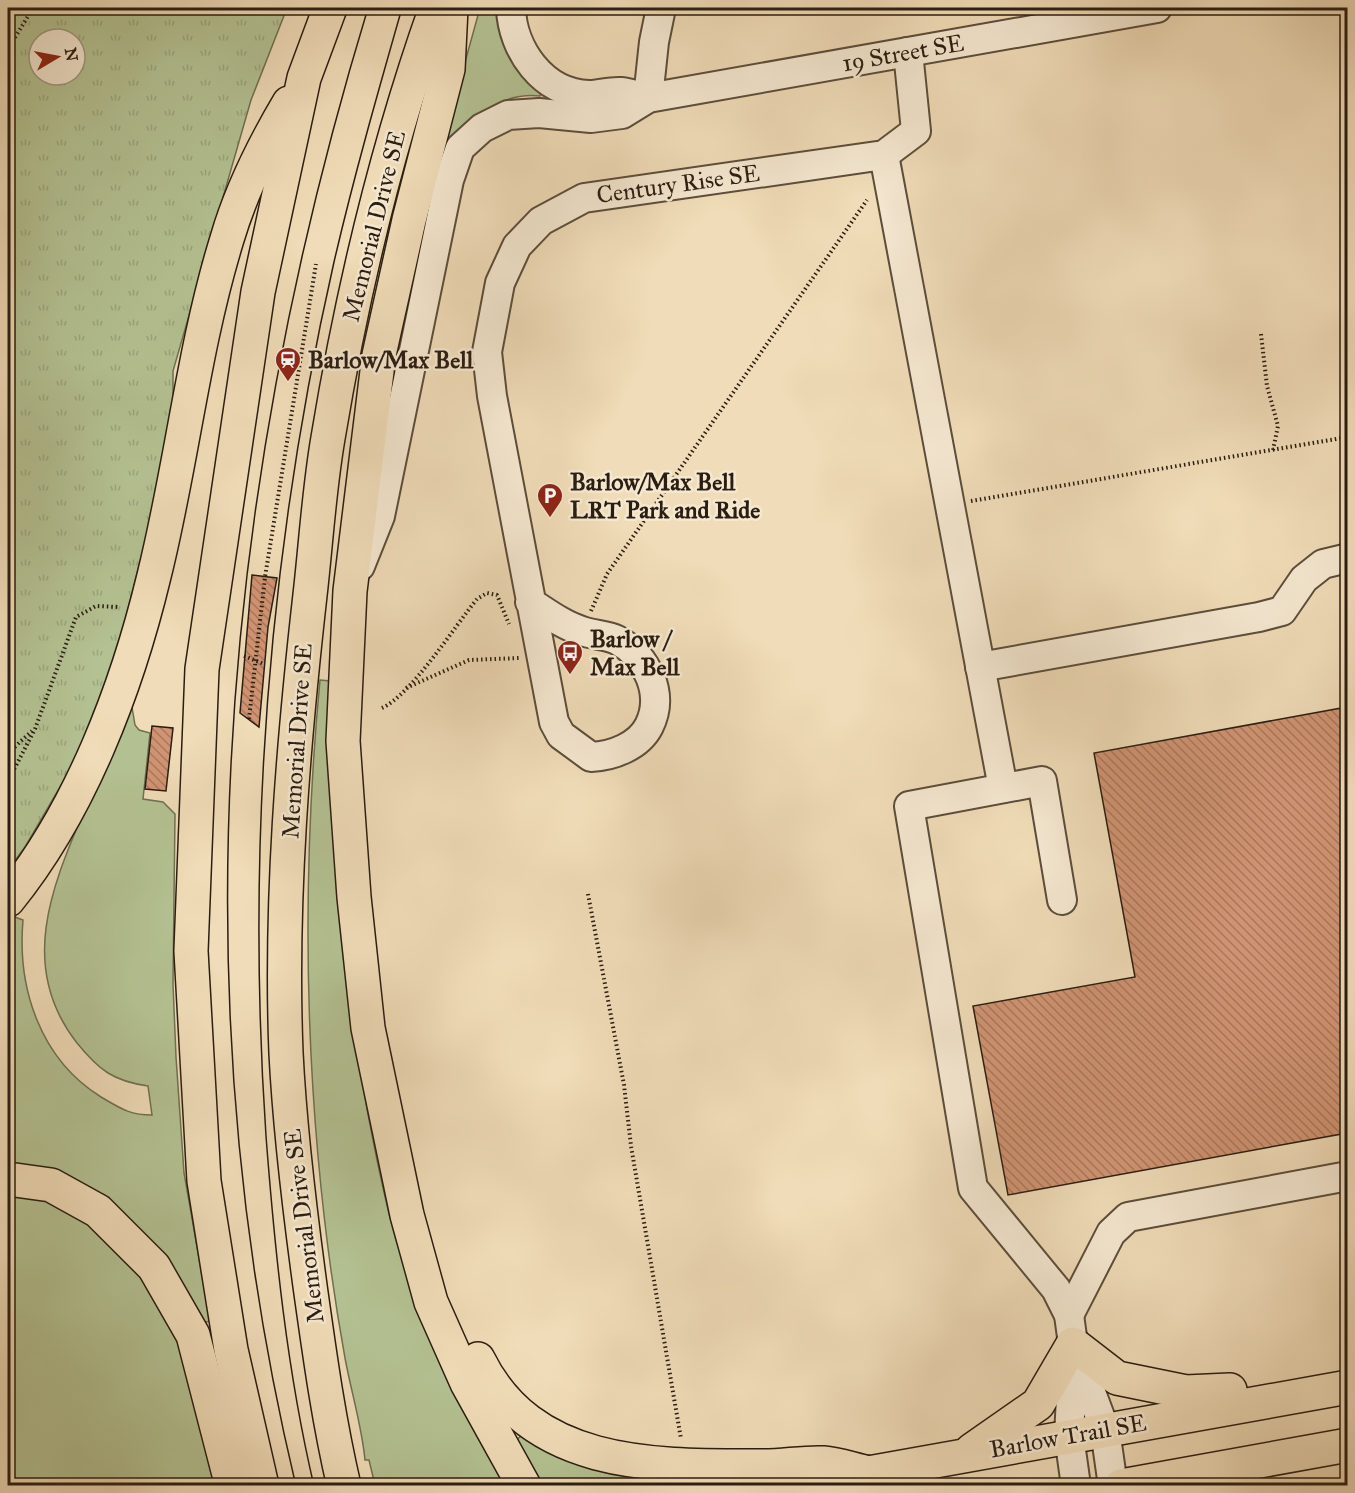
<svg xmlns="http://www.w3.org/2000/svg" width="1355" height="1493" font-family="'IM FELL Great Primer',serif">
  <style>
    .grass { fill: #b4c293; stroke: #6f7052; stroke-width: 1.5 }
    .park { fill: url(#park-tufts); stroke: #6f7052; stroke-width: 1.5; fill-rule: evenodd }
    .building { fill: url(#building-back-hatch); stroke: #2a1d11; stroke-width: 1.5 }
    .lines { fill: none; stroke-linecap: round; stroke-linejoin: round }
    .minor-casing { stroke: #5c4d3b; stroke-width: 32 }
    .major-casing { stroke: #2a1d11; stroke-width: 36 }
    .path { stroke: #2a1d11; stroke-width: 4; stroke-dasharray: 1.5 3; stroke-linecap: butt }
    .minor { stroke: #f5e8d1; stroke-width: 28 }
    .major { stroke: #f0dcb8; stroke-width: 33 }
    .tram { stroke: #2a1d11; stroke-width: 1.5 }
    .labels { text-anchor: middle; dominant-baseline: central; stroke-width: 5; stroke-linejoin: round; paint-order: stroke }
    .street-label { font-size: 24px; fill: #2a1d11; stroke: #f5e8d1 }
    .poi-label { font-size: 24px; font-weight: bold; fill: #2a1d11; stroke: #f5e8d1; text-anchor: start }
  </style>
  <defs>
    <pattern id="park-tufts" width="24" height="20" patternUnits="userSpaceOnUse" patternTransform="scale(1.5)"><rect width="24" height="20" fill="#b4c293"/><path d="M3 7l-1-3M5 7V3M7 7l1-3M15 17l-1-3M17 17v-4M19 17l1-3" fill="none" stroke="#9ba67e"/></pattern>
    <pattern id="building-back-hatch" width="6" height="6" patternUnits="userSpaceOnUse" patternTransform="scale(1.5)"><rect width="6" height="6" fill="#d19473"/><path d="M-1 5l2 2M0 0l6 6M5-1l2 2" fill="none" stroke="#aa785d"/></pattern>
  </defs>
  <rect width="100%" height="100%" fill="#f0dcb8"/>
  <filter id="stains"><feTurbulence type="fractalNoise" baseFrequency=".00333" numOctaves="4"/><feColorMatrix values="0 0 0 0 .2 0 0 0 0 .09 0 0 0 0 .02 0 0 0 .5 -.17"/></filter>
  <radialGradient id="worn" r=".72"><stop offset=".6" stop-color="#630" stop-opacity="0"/><stop offset="1" stop-color="#630" stop-opacity=".3"/></radialGradient>
  <g class="grass">
    <path d="M480,8H498L542,89L540,96C503,92 475,115 451,140L444,138Z"/>
    <path d="M320,680L330,681C339,835 342,989 373,1140C380,1175 387,1211 398,1246C424,1324 465,1398 501,1472L504,1485H375L369,1460H365C362,1427 351,1391 345,1358C333,1292 324,1223 318,1156C304,999 305,837 320,680Z"/>
    <path d="M131,701L135,725L139,730L150,733L143,799L163,802L175,814L173,984L176,1057L184,1173L210,1321L200,1324L43,1168L8,1162V922L12,916L23,920C17,988 40,1059 101,1097C120,1108 129,1115 152,1115L148,1086C113,1081 99,1070 77,1043C18,968 51,889 84,811C100,774 116,738 131,701Z"/>
    <polygon points="8,1191 43,1195 88,1223 135,1270 168,1316 193,1379 215,1485 8,1486"/>
    <path d="M521,1436C563,1463 604,1473 653,1476V1485H537L513,1443Z"/>
  </g>
  <path class="park" d="M8,8H287L251,100L173,371V431L120,641L100,702L73,765L25,847L8,870ZM39,39H75V75H39Z"/>
  <g class="building">
    <polygon points="252,575 277,578 268,627 259,727 240,713"/>
    <polygon points="1347,707 1347,1133 1008,1195 973,1006 1135,977 1094,753"/>
    <polygon points="152,726 173,728 166,791 145,789"/>
  </g>
  <g class="lines">
    <defs>
      <g id="minor">
        <path d="M511,8C512,49 543,94 589,95C599,95 610,91 621,92C630,93 639,96 648,98"/>
        <polyline points="648,98 654,42 661,8"/>
        <polyline points="884,155 1003,788"/>
        <polyline points="360,566 380,516 449,180 460,148 482,128 508,115 539,113 591,118 622,114 648,98 1157,8"/>
        <path d="M530,602C547,613 563,625 582,631C593,635 607,635 617,640C647,656 665,694 649,726C639,746 613,756 591,757L561,735L554,722L492,396L487,352L500,283L517,246L541,221L584,198L884,155L916,131L908,52"/>
        <polyline points="980,667 1259,617 1282,611 1304,579 1323,564 1348,558"/>
        <polyline points="1062,900 1042,781 909,806 973,1188 1056,1289 1069,1315 1073,1344 1105,1430 1113,1486"/>
        <polyline points="1069,1315 1111,1233 1128,1217 1348,1176"/>
        <polyline points="1073,1358 1069,1436 1076,1486"/>
      </g>
      <g id="major">
        <polyline points="451,8 448,69 409,220 379,355 350,591 343,741 354,897 368,1028 407,1215 431,1302 467,1383 524,1486"/>
        <path d="M8,900C81,810 127,688 154,576C182,464 193,349 227,239C241,191 264,145 289,103"/>
        <polyline points="8,1179 51,1185 98,1211 154,1267 193,1335 232,1486"/>
        <path d="M478,1359C532,1470 657,1466 764,1466C784,1466 804,1462 824,1463C838,1464 854,1470 869,1473"/>
        <polyline points="972,1450 1038,1404 1073,1344 1117,1378 1186,1392 1230,1390"/>
        <polyline points="846,1477 1348,1387"/>
        <polyline points="262,1486 231,1350 204,1181 191,951 202,669 258,292 304,78 330,8"/>
        <path d="M344,1486C329,1422 320,1357 311,1293C300,1213 290,1133 286,1053C280,901 293,746 310,595C316,543 319,490 328,438C352,293 387,146 436,8"/>
        <polyline points="1121,1486 1348,1445"/>
      </g>
    </defs>
    <use href="#minor" class="minor-casing"/>
    <use href="#major" class="major-casing"/>
    <g class="path">
      <polyline points="8,49 33,8"/>
      <polyline points="1261,334 1267,386 1278,426 1273,450"/>
      <polyline points="971,501 1348,437"/>
      <polyline points="591,611 607,574 867,200"/>
      <polyline points="244,656 264,664"/>
      <polyline points="406,688 469,660 520,658"/>
      <path d="M382,708C411,695 455,626 477,599L487,593L497,595L509,624"/>
      <polyline points="249,719 265,577 316,264"/>
      <polyline points="8,753 32,731"/>
      <polyline points="8,781 35,729 76,617 96,606 119,607"/>
      <polyline points="588,894 624,1085 631,1146 681,1439"/>
    </g>
    <use href="#minor" class="minor"/>
    <use href="#major" class="major"/>
    <g class="tram">
      <path d="M296,1486C177,990 221,491 368,8"/>
      <path d="M314,1486C287,1371 275,1253 266,1136C246,843 269,548 334,262C354,176 378,92 402,8"/>
    </g>
  </g>
  <defs>
    <symbol id="station-pin" viewBox="-11 -11 22 30"><path d="M0 17L-7.5 6A9.5 9.5 0 1 1 7.5 6Z" fill="#8f2418" stroke="#f5e8d1"/><path d="M-3-6H3Q5-6 5-4V2Q5 4 3 4L4.5 6H3L1.5 4h-3L-3 6H-4.5L-3 4Q-5 4-5 2V-4Q-5-6-3-6ZM-3.5-4v3h7v-3ZM-3.5 1v1.5H-2V1ZM2 1v1.5H3.5V1Z" fill="#fff"/></symbol>
    <symbol id="parking-pin" viewBox="-11 -11 22 30"><path d="M0 17L-7.5 6A9.5 9.5 0 1 1 7.5 6Z" fill="#8f2418" stroke="#f5e8d1"/><path d="M-3.5-5.5H1a3.5 3.5 0 0 1 0 7H-1V5.5H-3.5ZM-1-3.4V-.6H.8a1.4 1.4 0 0 0 0-2.8Z" fill="#fff"/></symbol>
    <symbol id="bus-pin" viewBox="-11 -11 22 30"><path d="M0 17L-7.5 6A9.5 9.5 0 1 1 7.5 6Z" fill="#8f2418" stroke="#f5e8d1"/><path d="M-5-6H5V4H4V6H2V4H-2V6H-4V4H-5ZM-3.5-4V0h7V-4ZM-3.5 1.2v1.5H-2V1.2ZM2 1.2v1.5H3.5V1.2Z" fill="#fff"/></symbol>
  </defs>
  <g fill-rule="evenodd">
    <use href="#station-pin" x="273" y="345" width="30" height="40"/>
    <use href="#parking-pin" x="535" y="481" width="30" height="40"/>
    <use href="#bus-pin" x="555" y="638" width="30" height="40"/>
  </g>
  <g class="labels">
    <g class="street-label">
      <text transform="translate(903 53) rotate(-10)">19 Street SE</text>
      <text transform="translate(678 184) rotate(-8)">Century Rise SE</text>
      <text transform="translate(374 226) rotate(-76)">Memorial Drive SE</text>
      <text transform="translate(297 741) rotate(-86)">Memorial Drive SE</text>
      <text transform="translate(304 1226) rotate(-97)">Memorial Drive SE</text>
      <text transform="translate(1068 1436) rotate(-10)">Barlow Trail SE</text>
    </g>
    <g class="poi-label">
      <text x="308" y="360">Barlow/Max Bell</text>
      <text x="570" y="482">Barlow/Max Bell<tspan x="570" dy="28">LRT Park and Ride</tspan></text>
      <text x="590" y="639">Barlow /<tspan x="590" dy="28">Max Bell</tspan></text>
    </g>
  </g>
  <rect width="1355" height="1493" fill="none" stroke="#f0dcb8" stroke-width="30"/>
  <rect x="9" y="9" width="1337" height="1475" fill="none" stroke="#2a1d11" stroke-width="3"/>
  <rect x="15" y="15" width="1325" height="1463" fill="none" stroke="#2a1d11" stroke-width="1.5"/>
  <g transform="translate(57 57) rotate(80)"><circle r="28" fill="#f5e8d1" stroke="#a49784" stroke-width="1.5"/>
  <path d="M0-4.5L10 22L0 15L-10 22Z" fill="#8f2418"/>
  <text y="-9" font-size="16" font-weight="bold" text-anchor="middle" fill="#2a1d11">N</text>
  </g>
  <rect width="100%" height="100%" filter="url(#stains)"/>
  <rect width="100%" height="100%" fill="url(#worn)"/>
</svg>
